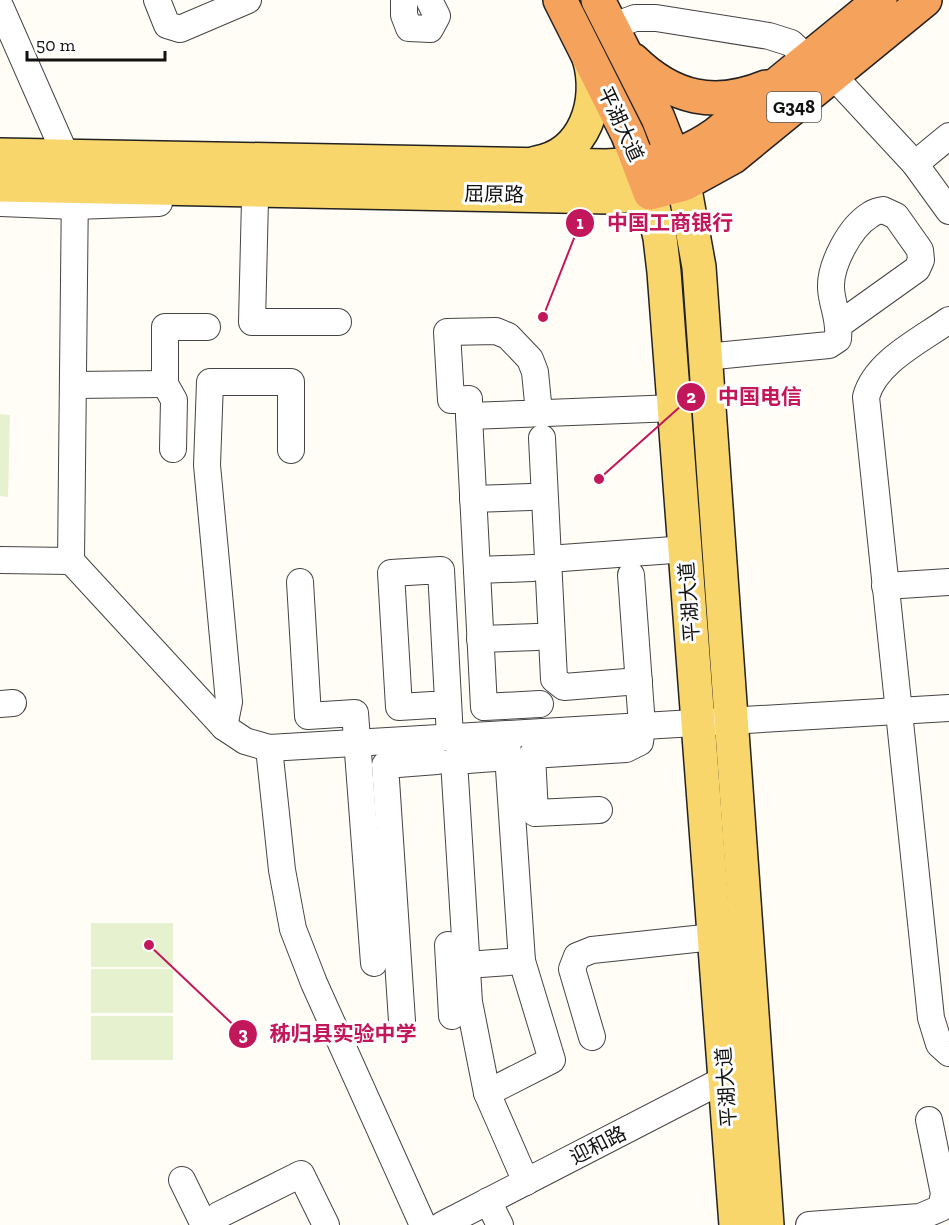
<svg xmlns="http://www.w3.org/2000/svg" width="949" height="1225" font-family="'Zilla Slab','Noto Sans SC',serif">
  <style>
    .pitch { fill: #e6f2cf }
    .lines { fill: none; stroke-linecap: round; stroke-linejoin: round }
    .minor-casing { stroke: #444; stroke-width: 28 }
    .major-casing { stroke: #222; stroke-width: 36 }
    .highway-casing { stroke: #222; stroke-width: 36 }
    .minor { stroke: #fff; stroke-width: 26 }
    .major { stroke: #f9d66b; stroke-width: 33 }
    .highway { stroke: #f5a25d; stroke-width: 33 }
    .labels { text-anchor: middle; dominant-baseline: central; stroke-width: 6; stroke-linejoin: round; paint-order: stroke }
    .shield { fill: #fff; stroke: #585858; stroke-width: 1.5 }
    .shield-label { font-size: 18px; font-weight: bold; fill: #111 }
    .street-label { font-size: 20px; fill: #111; stroke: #fff }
    .leader { fill: none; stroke: #c2185b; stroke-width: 2 }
    .callout-dot { fill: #c2185b; stroke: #fff; stroke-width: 2 }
    .mark-label { font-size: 18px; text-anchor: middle; font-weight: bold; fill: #fff }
    .callout-label { font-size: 21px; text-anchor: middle; font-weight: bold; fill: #c2185b; stroke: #fff; stroke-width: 6; stroke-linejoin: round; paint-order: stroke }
  </style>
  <rect width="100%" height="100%" fill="#fffdf5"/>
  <g class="pitch">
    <polygon points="0,414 10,415 8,497 0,496"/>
    <rect x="91" y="923" width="82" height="44"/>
    <rect x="91" y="969" width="82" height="44"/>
    <rect x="91" y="1016" width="82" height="44"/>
  </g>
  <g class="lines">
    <defs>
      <g id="minor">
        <polyline points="157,0 167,25 180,29 248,0"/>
        <polyline points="404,0 404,15 409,28 430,29 437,16 429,0"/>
        <polyline points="0,6 66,156 75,186 71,561"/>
        <polyline points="611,27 635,18 656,18 769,36 791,43 808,59"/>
        <polyline points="839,82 915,164 949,211"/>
        <polyline points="915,164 949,136"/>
        <polyline points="255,200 252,322 338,322"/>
        <polyline points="0,203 75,206 159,203"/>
        <path d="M949,320C921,340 875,362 866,397L931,1018L939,1044L949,1053"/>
        <path d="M705,357L829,345L838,339C840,317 832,307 831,288C830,265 850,227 870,215C873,212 879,211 883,210L896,216L920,250L921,260L917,269L840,324"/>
        <polyline points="73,385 165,384"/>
        <polyline points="539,413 535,372 530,359 508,336 496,331 447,332 451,400 469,399 469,416 675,408"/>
        <polyline points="469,416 484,707 540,704"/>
        <polyline points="542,438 554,679 564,687 639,681"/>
        <polyline points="173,449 174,400 165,384 165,327 207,327"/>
        <polyline points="473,499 530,497"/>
        <polyline points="548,559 673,550"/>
        <polyline points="0,560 71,561 224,727 245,741 269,748 949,708"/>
        <polyline points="477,570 533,568"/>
        <polyline points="300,582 308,716 355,713 374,963"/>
        <polyline points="885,586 949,582"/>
        <polyline points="480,639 537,637"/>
        <polyline points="0,704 13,703"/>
        <polyline points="448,704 399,707 391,573 441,570 450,737"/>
        <polyline points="224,727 229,702 207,465 210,382 291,382 291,450"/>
        <polyline points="269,748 282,870 293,929 314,983 423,1225"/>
        <polyline points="508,757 454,761 469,1002 487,1093 526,1182"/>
        <polyline points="599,810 535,813 532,755 626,749 640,742 642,726 631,575"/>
        <polyline points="448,945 452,1016"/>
        <polyline points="467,965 522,961"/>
        <polyline points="402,1021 385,765 437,761"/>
        <polyline points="592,1037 572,969 577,956 592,950 704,938"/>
        <polyline points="487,1093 552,1060 522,961 507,740"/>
        <polyline points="182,1180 204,1225"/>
        <polyline points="488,1201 500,1225"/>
        <polyline points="219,1215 301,1174 326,1225"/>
        <polyline points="442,1225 725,1079 742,1074"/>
        <polyline points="809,1225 920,1217 941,1208 944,1194 929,1120"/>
      </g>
      <g id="major">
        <polyline points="0,155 606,166 640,164"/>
        <path d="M536,163C585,155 602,101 589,58"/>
        <polyline points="684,184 699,267 767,1225"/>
        <polyline points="0,185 609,197 650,193 660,238 664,272 736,1225"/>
      </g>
      <g id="highway">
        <polyline points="560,0 628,135 650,193 684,184 733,157 925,0"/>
        <polyline points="598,0 658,118 681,177"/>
        <path d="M633,60C673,99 715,108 766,87"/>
        <path d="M640,164C672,157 689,153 716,134L880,0"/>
      </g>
    </defs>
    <use href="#minor" class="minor-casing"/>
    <use href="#major" class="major-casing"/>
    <use href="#highway" class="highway-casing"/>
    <use href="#minor" class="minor"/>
    <use href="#major" class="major"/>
    <use href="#highway" class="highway"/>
  </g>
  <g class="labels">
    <rect class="shield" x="767" y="92" width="54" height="30" rx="4.5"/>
    <g class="shield-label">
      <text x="794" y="107">G348</text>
    </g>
    <g class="street-label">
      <text transform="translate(621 124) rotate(65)">平湖大道</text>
      <text transform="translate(494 194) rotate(1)">屈原路</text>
      <text transform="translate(689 602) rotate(-94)">平湖大道</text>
      <text transform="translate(726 1087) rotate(-94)">平湖大道</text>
      <text transform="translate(598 1145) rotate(-27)">迎和路</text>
    </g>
  </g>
  <path class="leader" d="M543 317L580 223M599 479L691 397M149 945L243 1034"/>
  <g class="callout-dot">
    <circle cx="543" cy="317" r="6"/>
    <circle cx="599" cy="479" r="6"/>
    <circle cx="149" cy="945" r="6"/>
    <circle cx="580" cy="223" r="15"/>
    <circle cx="691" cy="397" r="15"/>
    <circle cx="243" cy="1034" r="15"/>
  </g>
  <g class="mark-label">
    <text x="580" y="229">1</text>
    <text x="691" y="403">2</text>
    <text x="243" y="1040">3</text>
  </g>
  <g class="callout-label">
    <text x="670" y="230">中国工商银行</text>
    <text x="760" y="404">中国电信</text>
    <text x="343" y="1041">秭归县实验中学</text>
  </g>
  <path d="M27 51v9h138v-9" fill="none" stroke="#111111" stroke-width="3"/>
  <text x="36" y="51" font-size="18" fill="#111111" stroke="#ffffff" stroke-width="4.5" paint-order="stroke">50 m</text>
</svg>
